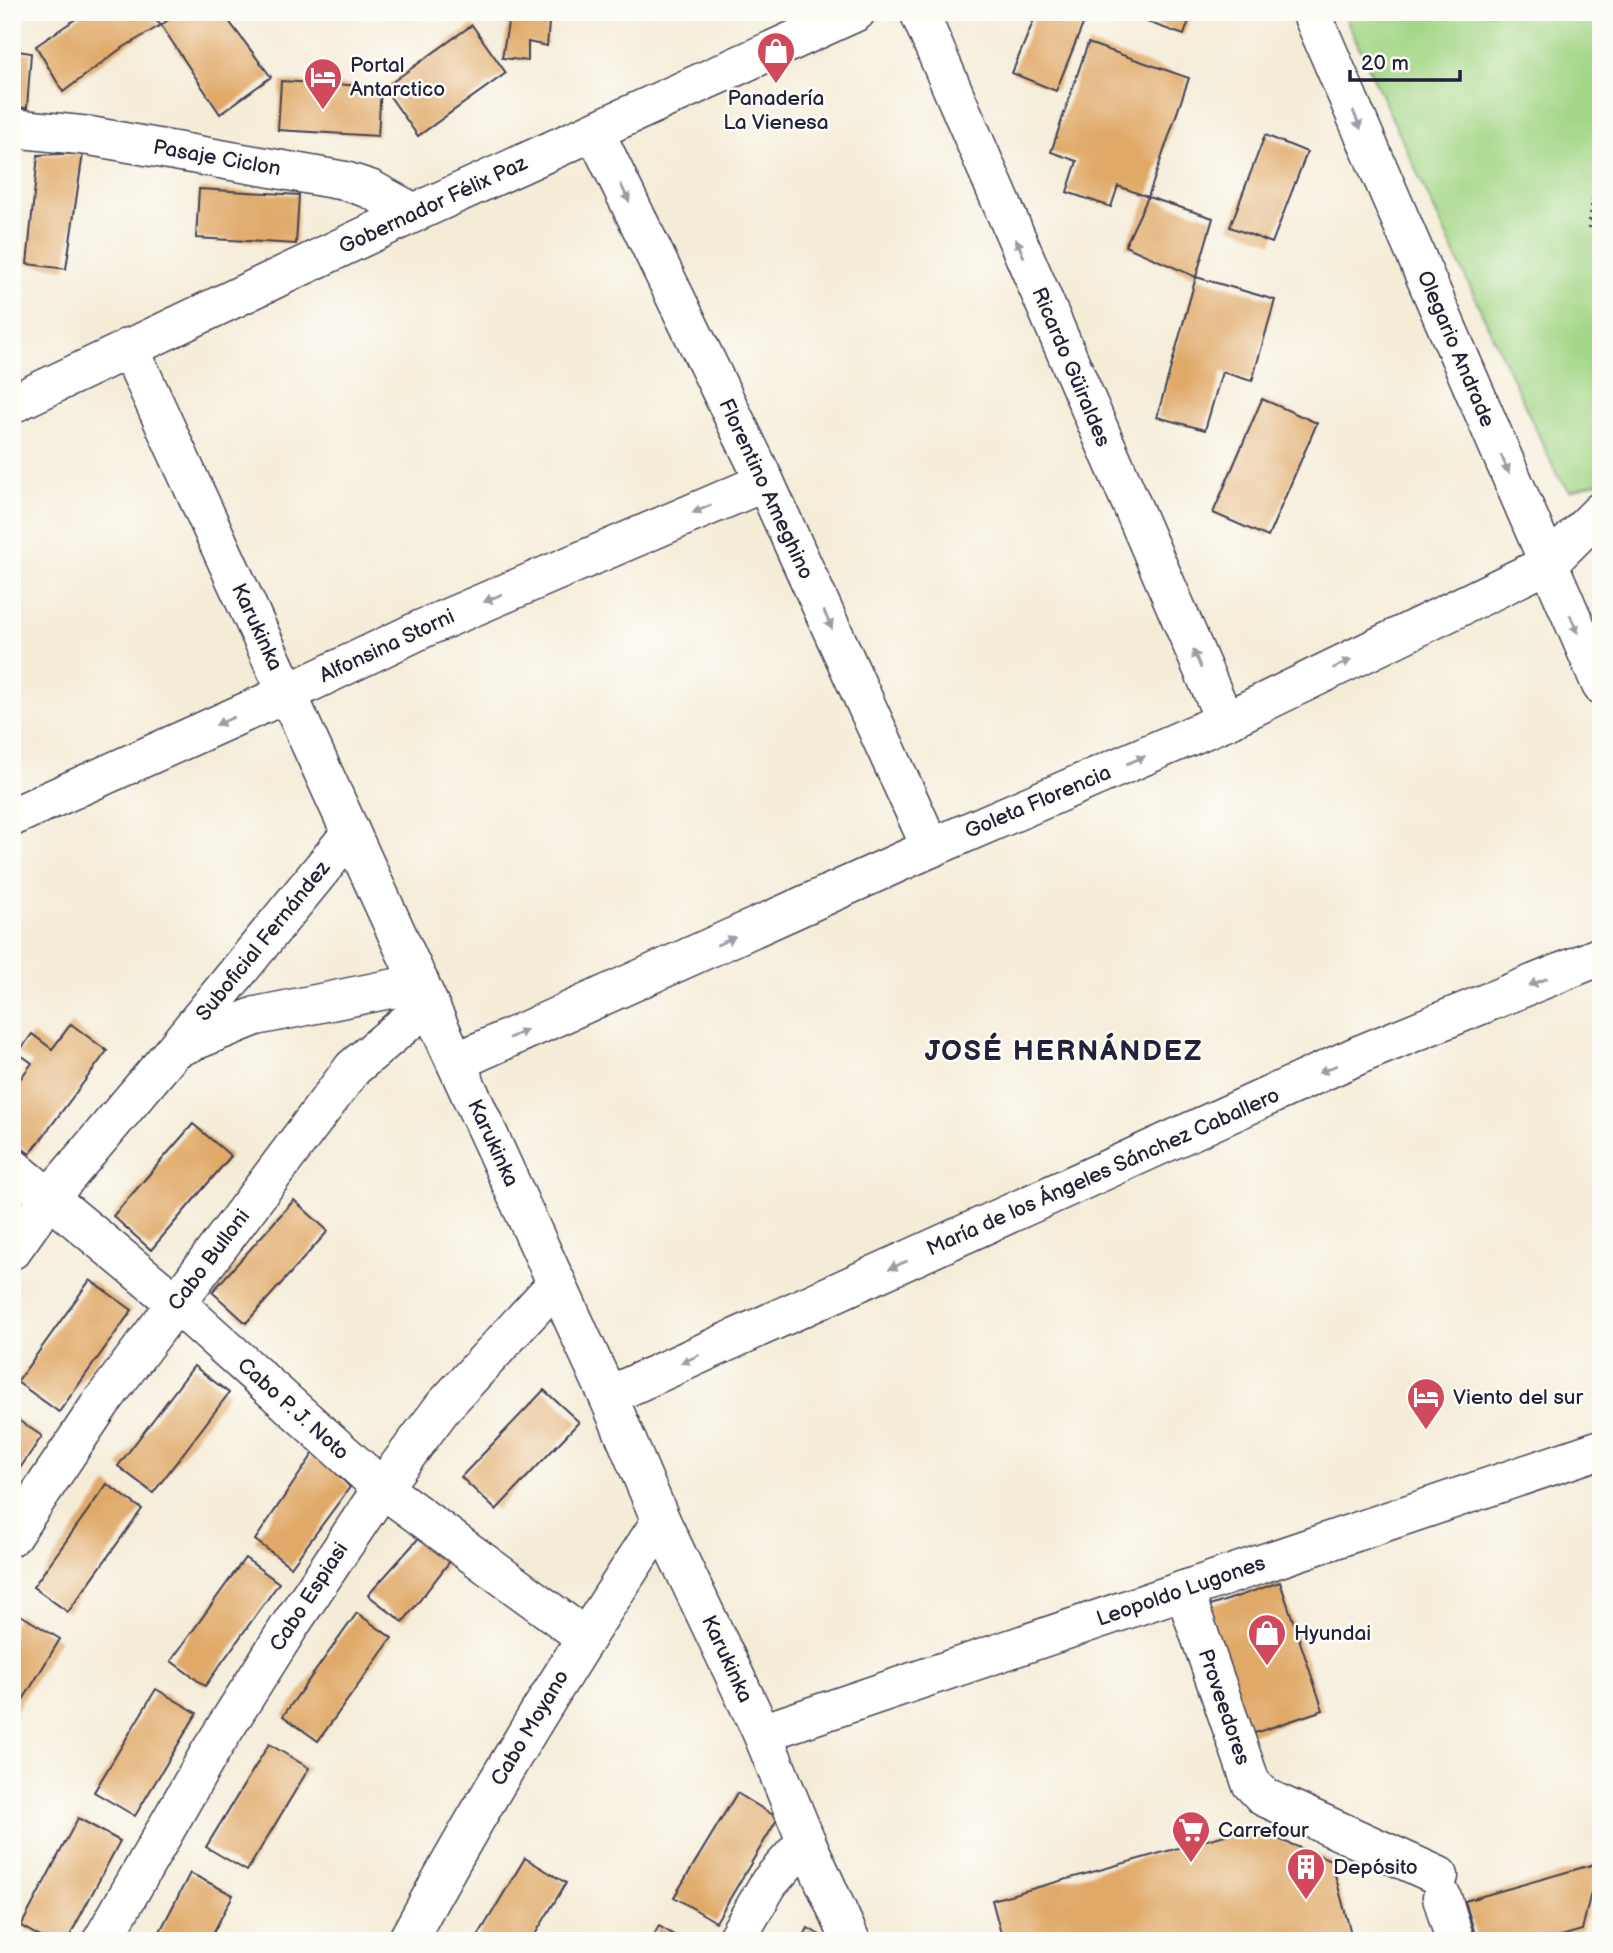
<svg xmlns="http://www.w3.org/2000/svg" width="1613" height="1953" font-family="'Balsamiq Sans',sans-serif">
  <style>
    .green { fill: #a3d686; stroke: #627c60; stroke-width: 2 }
    .building { fill: #e0a967 }
    .lines { fill: none; stroke-linecap: round; stroke-linejoin: round }
    .minor-casing { stroke: #424053; stroke-width: 41 }
    .path { stroke: #424053; stroke-width: 4.5; stroke-dasharray: 2 5; stroke-linecap: butt }
    .minor { stroke: #fff; stroke-width: 38 }
    .oneway { fill: #9c9ca7 }
    .labels { text-anchor: middle; dominant-baseline: central; stroke-width: 5; stroke-linejoin: round; paint-order: stroke }
    .poi-label { font-size: 21px; fill: #22223b; stroke: #fdfcf7; text-anchor: start }
    .street-label { font-size: 21px; fill: #22223b; stroke: #fdfcf7 }
    .district-label { font-size: 28px; font-weight: bold; letter-spacing: 2px; fill: #22223b; stroke: #fdfcf7 }
  </style>
  <rect width="100%" height="100%" fill="#fdfcf7"/>
  <filter id="ink" filterUnits="userSpaceOnUse"><feTurbulence type="fractalNoise" baseFrequency=".0143" numOctaves="2"/><feDisplacementMap in="SourceGraphic" scale="14" xChannelSelector="R" yChannelSelector="G"/><feConvolveMatrix kernelMatrix="1 2 1 2 8 2 1 2 1" color-interpolation-filters="sRGB"/></filter>
  <filter id="wash" filterUnits="userSpaceOnUse"><feTurbulence type="fractalNoise" baseFrequency=".00686" numOctaves="4" result="noise"/><feDisplacementMap in="SourceGraphic" scale="28" xChannelSelector="R" yChannelSelector="G"/><feGaussianBlur stdDeviation="1.57" result="paint"/><feColorMatrix in="noise" values="0 0 0 0 0 0 0 0 0 0 0 0 0 0 0 0 0 1.4 0 .05"/><feComposite in="paint" operator="in"/></filter>
  <g filter="url(#wash)">
    <rect width="100%" height="100%" fill="#f5ecd8"/>
    <polygon class="green" points="1343,12 1601,12 1601,479 1598,482 1570,491 1557,475"/>
    <g id="blocks">
      <g class="building">
        <polygon points="86,12 145,12 161,25 180,12 222,12 271,77 220,114 161,25 119,50 63,92 36,46"/>
        <polygon points="510,12 550,12 547,46 528,42 528,61 502,58"/>
        <polygon points="1037,12 1088,12 1056,91 1012,73"/>
        <polygon points="1147,12 1192,12 1184,35 1144,21"/>
        <polygon points="472,25 506,73 418,136 384,88"/>
        <polygon points="1088,43 1189,78 1148,197 1118,186 1111,207 1067,192 1077,161 1051,152"/>
        <polygon points="12,50 31,53 27,108 12,107"/>
        <polygon points="281,81 381,87 378,136 278,130"/>
        <polygon points="1265,135 1307,152 1272,243 1230,227"/>
        <polygon points="83,153 66,269 27,264 38,155"/>
        <polygon points="199,189 299,195 296,244 196,238"/>
        <polygon points="1148,197 1213,218 1196,277 1125,246"/>
        <polygon points="1196,277 1275,300 1252,381 1222,372 1205,430 1157,417"/>
        <polygon points="1262,399 1317,423 1268,537 1213,513"/>
        <polygon points="71,1024 107,1051 30,1154 12,1141 12,1090 32,1063 18,1053 32,1034 52,1049"/>
        <polygon points="193,1124 231,1156 151,1250 113,1216"/>
        <polygon points="294,1200 328,1231 246,1323 212,1292"/>
        <polygon points="90,1280 132,1310 59,1412 17,1382"/>
        <polygon points="194,1366 229,1393 153,1493 118,1466"/>
        <polygon points="544,1390 579,1422 496,1510 461,1477"/>
        <polygon points="12,1416 42,1436 12,1480"/>
        <polygon points="315,1451 350,1487 291,1567 255,1540"/>
        <polygon points="107,1484 142,1509 68,1612 33,1587"/>
        <polygon points="418,1539 453,1557 403,1622 368,1595"/>
        <polygon points="245,1558 279,1583 205,1686 171,1661"/>
        <polygon points="1280,1582 1323,1710 1249,1735 1207,1607"/>
        <polygon points="357,1613 392,1638 318,1741 283,1716"/>
        <polygon points="19,1614 60,1639 12,1718 12,1625"/>
        <polygon points="156,1689 197,1713 135,1816 94,1792"/>
        <polygon points="269,1744 309,1768 247,1871 206,1847"/>
        <polygon points="737,1793 778,1818 716,1922 674,1897"/>
        <polygon points="78,1818 120,1841 67,1941 48,1941 21,1926"/>
        <polygon points="1250,1828 1331,1860 1353,1941 1003,1941 992,1900"/>
        <polygon points="525,1858 566,1883 531,1941 475,1941"/>
        <polygon points="1598,1863 1582,1930 1544,1941 1477,1941 1465,1901"/>
        <polygon points="190,1873 233,1895 209,1941 155,1941"/>
        <polygon points="659,1926 684,1941 650,1941"/>
        <polygon points="808,1928 830,1941 801,1941"/>
      </g>
    </g>
  </g>
  <g filter="url(#ink)">
    <use href="#blocks" fill-opacity="0" stroke="#424053" stroke-width="2"/>
    <g class="lines">
      <defs>
        <g id="minor">
          <polyline points="919,12 1225,721"/>
          <polyline points="1311,12 1601,685"/>
          <polyline points="12,128 90,136 345,181 370,189 414,213"/>
          <polyline points="595,132 765,482 931,848"/>
          <polyline points="129,347 608,1396 661,1521 762,1733 806,1841 851,1941"/>
          <polyline points="12,404 414,213 856,12"/>
          <polyline points="12,817 288,693 424,628 765,482"/>
          <polyline points="177,1048 256,1016 420,983"/>
          <polyline points="456,1062 931,848 1225,721 1548,564 1601,511"/>
          <polyline points="12,1167 177,1304 382,1488 585,1637"/>
          <polyline points="12,1250 49,1198 175,1049 351,833"/>
          <polyline points="608,1396 1361,1054 1601,956"/>
          <polyline points="12,1536 101,1403 353,1068 429,1004"/>
          <polyline points="1184,1590 1251,1783 1264,1797 1439,1876"/>
          <polyline points="762,1733 1601,1449"/>
          <polyline points="1442,1897 1455,1941"/>
          <polyline points="102,1941 210,1752 291,1624 382,1488 443,1407 557,1283"/>
          <path d="M407,1941C485,1797 571,1658 661,1521"/>
          <polyline points="735,1941 769,1883 806,1841"/>
        </g>
      </defs>
      <use href="#minor" class="minor-casing"/>
      <polyline class="path" points="1589,228 1601,149"/>
      <use href="#minor" class="minor"/>
    </g>
    <defs><path id="oneway-solid" d="M-6-.8H1V-3.2L6.5 0L1 3.2V.8H-6Z" transform="scale(1.75)"/></defs>
    <g class="oneway">
      <use href="#oneway-solid" transform="translate(1357 120) rotate(67)"/>
      <use href="#oneway-solid" transform="translate(625 193) rotate(64)"/>
      <use href="#oneway-solid" transform="translate(1020 248) rotate(-113)"/>
      <use href="#oneway-solid" transform="translate(1505 464) rotate(67)"/>
      <use href="#oneway-solid" transform="translate(702 509) rotate(157)"/>
      <use href="#oneway-solid" transform="translate(493 598) rotate(156)"/>
      <use href="#oneway-solid" transform="translate(828 620) rotate(66)"/>
      <use href="#oneway-solid" transform="translate(1574 624) rotate(66)"/>
      <use href="#oneway-solid" transform="translate(1197 659) rotate(-114)"/>
      <use href="#oneway-solid" transform="translate(1342 664) rotate(-26)"/>
      <use href="#oneway-solid" transform="translate(225 721) rotate(156)"/>
      <use href="#oneway-solid" transform="translate(1136 760) rotate(-23)"/>
      <use href="#oneway-solid" transform="translate(726 941) rotate(-24)"/>
      <use href="#oneway-solid" transform="translate(1538 982) rotate(158)"/>
      <use href="#oneway-solid" transform="translate(518 1034) rotate(-24)"/>
      <use href="#oneway-solid" transform="translate(1328 1069) rotate(156)"/>
      <use href="#oneway-solid" transform="translate(898 1265) rotate(156)"/>
      <use href="#oneway-solid" transform="translate(690 1359) rotate(156)"/>
    </g>
  </g>
  <defs>
    <symbol id="shop-pin" viewBox="-11 -11 22 30"><path d="M0 17L-7.5 6A9.5 9.5 0 1 1 7.5 6Z" fill="#d1495b" stroke="#fdfcf7"/><path d="M-5-2.5h2.3a2.7 3.5 0 0 1 5.4 0H5L5.5 6h-11ZM-1.5-2.5h3a1.5 2.3 0 0 0-3 0Z" fill="#fff"/></symbol>
    <symbol id="hotel-pin" viewBox="-11 -11 22 30"><path d="M0 17L-7.5 6A9.5 9.5 0 1 1 7.5 6Z" fill="#d1495b" stroke="#fdfcf7"/><path d="M-6-4.5h1.5V1H6V5H4.5V3h-9V5H-6ZM-4 0a1.8 1.8 0 1 1 3.6 0ZM.5 0V-2.5h3Q6-2.5 6 0Z" fill="#fff"/></symbol>
    <symbol id="supermarket-pin" viewBox="-11 -11 22 30"><path d="M0 17L-7.5 6A9.5 9.5 0 1 1 7.5 6Z" fill="#d1495b" stroke="#fdfcf7"/><path d="M-6-5.5h2.5l.6 2H6L4.5 2H-2.5L-4.4-4H-6ZM-1.5 3.2a1.3 1.3 0 1 0 .1 0ZM3 3.2a1.3 1.3 0 1 0 .1 0Z" fill="#fff"/></symbol>
    <symbol id="building-pin" viewBox="-11 -11 22 30"><path d="M0 17L-7.5 6A9.5 9.5 0 1 1 7.5 6Z" fill="#d1495b" stroke="#fdfcf7"/><path d="M-4-6H4V6H1V3H-1V6H-4ZM-2.5-4.3h1.7v1.8h-1.7ZM.8-4.3h1.7v1.8H.8ZM-2.5-1h1.7V.8h-1.7ZM.8-1h1.7V.8H.8Z" fill="#fff"/></symbol>
  </defs>
  <g fill-rule="evenodd">
    <use href="#shop-pin" x="754" y="29" width="44" height="60"/>
    <use href="#hotel-pin" x="301" y="55" width="44" height="60"/>
    <use href="#hotel-pin" x="1404" y="1375" width="44" height="60"/>
    <use href="#shop-pin" x="1245" y="1611" width="44" height="60"/>
    <use href="#supermarket-pin" x="1169" y="1808" width="44" height="60"/>
    <use href="#building-pin" x="1284" y="1845" width="44" height="60"/>
  </g>
  <g class="labels">
    <g class="poi-label">
      <text x="350" y="65">Portal<tspan x="350" dy="24">Antarctico</tspan></text>
      <text x="776" y="98" text-anchor="middle">Panadería<tspan x="776" dy="24">La Vienesa</tspan></text>
      <text x="1453" y="1397">Viento del sur</text>
      <text x="1294" y="1633">Hyundai</text>
      <text x="1218" y="1830">Carrefour</text>
      <text x="1333" y="1867">Depósito</text>
    </g>
    <g class="street-label">
      <text transform="translate(217 158) rotate(10)">Pasaje Ciclon</text>
      <text transform="translate(433 205) rotate(-25)">Gobernador Félix Paz</text>
      <text transform="translate(1456 349) rotate(67)">Olegario Andrade</text>
      <text transform="translate(1071 367) rotate(67)">Ricardo Güiraldes</text>
      <text transform="translate(766 489) rotate(65)">Florentino Ameghino</text>
      <text transform="translate(257 627) rotate(65)">Karukinka</text>
      <text transform="translate(387 646) rotate(-25)">Alfonsina Storni</text>
      <text transform="translate(1038 802) rotate(-23)">Goleta Florencia</text>
      <text transform="translate(263 941) rotate(-51)">Suboficial Fernández</text>
      <text transform="translate(493 1143) rotate(65)">Karukinka</text>
      <text transform="translate(1103 1172) rotate(-24)">María de los Ángeles Sánchez Caballero</text>
      <text transform="translate(209 1260) rotate(-53)">Cabo Bulloni</text>
      <text transform="translate(293 1409) rotate(42)">Cabo P. J. Noto</text>
      <text transform="translate(1181 1591) rotate(-19)">Leopoldo Lugones</text>
      <text transform="translate(309 1597) rotate(-57)">Cabo Espiasi</text>
      <text transform="translate(727 1659) rotate(65)">Karukinka</text>
      <text transform="translate(1224 1707) rotate(71)">Proveedores</text>
      <text transform="translate(530 1728) rotate(-59)">Cabo Moyano</text>
    </g>
    <g class="district-label">
      <text x="1064" y="1051">JOSÉ HERNÁNDEZ</text>
    </g>
  </g>
  <rect width="1613" height="1953" fill="none" stroke="#fdfcf7" stroke-width="42"/>
  <path d="M1350 70v10h110v-10" fill="none" stroke="#22223b" stroke-width="3.5"/>
  <text x="1361" y="70" font-size="21" fill="#22223b" stroke="#fdfcf7" stroke-width="5" paint-order="stroke">20 m</text>
</svg>
